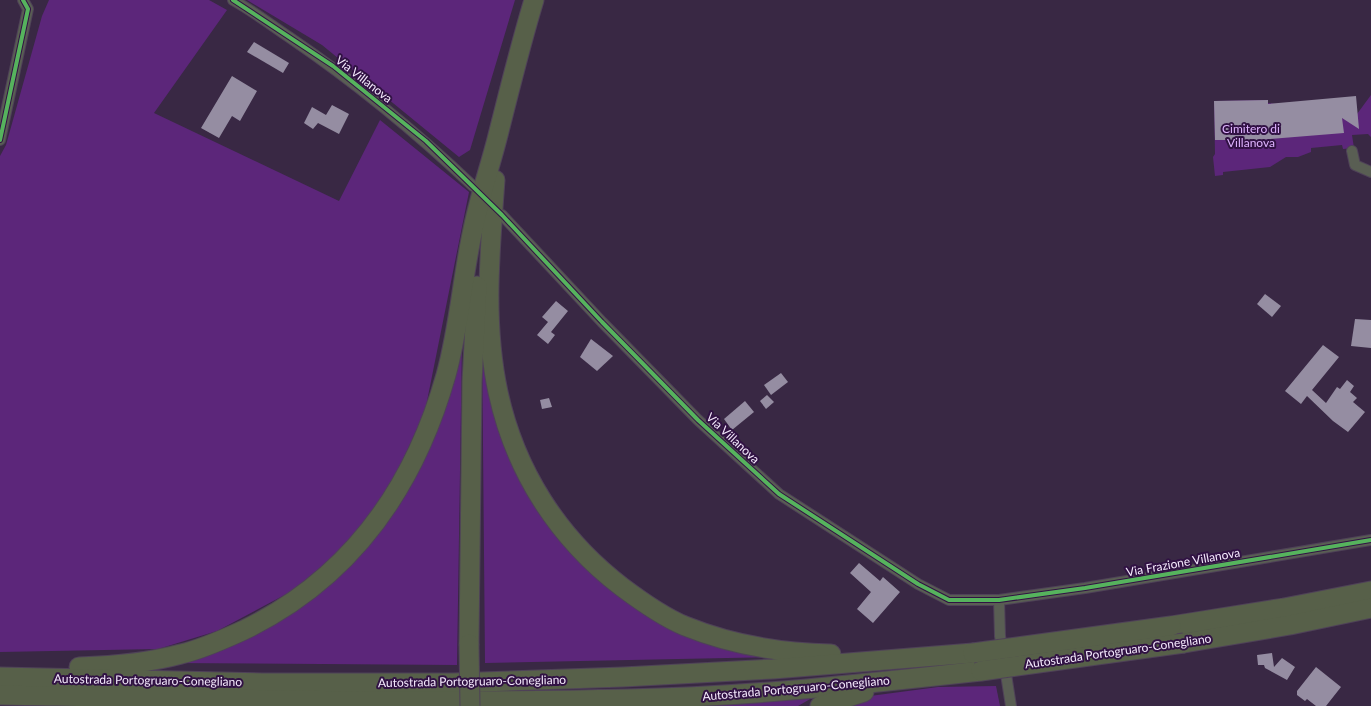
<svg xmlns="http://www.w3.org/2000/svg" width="1371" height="706" font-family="Lato,sans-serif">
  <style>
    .green { fill: #5c267a }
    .building { fill: #958da2 }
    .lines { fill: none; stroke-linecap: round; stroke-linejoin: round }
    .street-casing { stroke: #4f4258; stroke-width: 12 }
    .highway-casing { stroke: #4f4258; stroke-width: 21 }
    .street { stroke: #595e53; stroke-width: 10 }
    .highway { stroke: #576049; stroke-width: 19 }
    .highway-bridge-casing { stroke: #4f4258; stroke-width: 21; stroke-linecap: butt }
    .highway-bridge { stroke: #576049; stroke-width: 19 }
    .cycleway-casing { stroke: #311244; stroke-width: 6 }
    .cycleway { stroke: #56b35d; stroke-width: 4 }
    .labels { text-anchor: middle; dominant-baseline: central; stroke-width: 4; stroke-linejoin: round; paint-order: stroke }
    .street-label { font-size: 12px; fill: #f5eafd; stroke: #311244 }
    .park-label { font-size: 12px; fill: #deb3fe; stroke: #311244 }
  </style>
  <rect width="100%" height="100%" fill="#392844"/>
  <g class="green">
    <polygon points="49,0 209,0 227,10 154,113 339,201 380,120 469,192 425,411 394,479 353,540 292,591 217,631 158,649 0,652 0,156 6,145 42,16"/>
    <polygon points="247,0 515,0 470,150 459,157 322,45"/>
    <polygon points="1371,95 1371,137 1368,134 1352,135 1354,148 1343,149 1342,145 1311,148 1311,152 1298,157 1286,157 1270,167 1223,172 1223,175 1215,176 1213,157 1215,154 1214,101 1268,100 1268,103 1357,114"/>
    <polygon points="482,336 512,459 609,585 772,657 485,663"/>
    <polygon points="462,341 457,665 169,663 262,631 366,545 410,488 439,421"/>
    <polygon points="996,686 1000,706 838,706 870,696 938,687"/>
    <polygon points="812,698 798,706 652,706"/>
  </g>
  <g class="building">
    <polygon points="254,42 289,63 283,73 247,52"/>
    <polygon points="232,76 257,91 240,121 232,116 219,138 201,128"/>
    <polygon points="1356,96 1359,129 1342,118 1344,133 1259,140 1215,140 1214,101 1268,100 1268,104"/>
    <polygon points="332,105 349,114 339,134 318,123 313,129 304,123 312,107 326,115"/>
    <polygon points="1265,294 1281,306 1272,317 1257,304"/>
    <polygon points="556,301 568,311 551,332 555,335 548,344 537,335 548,322 542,317"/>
    <polygon points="1355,319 1371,320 1371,348 1351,346"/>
    <polygon points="591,339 613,356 597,371 580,357"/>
    <polygon points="1323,345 1339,357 1312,390 1326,403 1337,387 1340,389 1347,380 1354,386 1350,392 1357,398 1353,402 1365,412 1348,432 1333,421 1307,396 1301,404 1285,391"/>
    <polygon points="781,373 788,382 771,395 764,385"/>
    <polygon points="767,395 774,402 766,409 760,401"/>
    <polygon points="549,398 552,407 542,409 540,400"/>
    <polygon points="745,401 754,412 732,430 724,419"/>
    <polygon points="859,563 880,581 883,577 900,592 873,623 857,609 871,592 850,573"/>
    <polygon points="1272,653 1274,667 1282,658 1295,667 1287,680 1265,668 1264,665 1258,665 1257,655"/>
    <polygon points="1316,667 1341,687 1326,706 1316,706 1307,699 1305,701 1297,695 1297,691"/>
  </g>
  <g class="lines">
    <defs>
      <g id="street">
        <path d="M233,0C253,11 271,25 289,37C355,82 415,131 473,186"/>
        <polyline points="0,140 28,9 23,0"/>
        <polyline points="1352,151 1355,165 1371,172"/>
        <polyline points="502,215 602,322 698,420 779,494 918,584 949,600 999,600 1085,588 1371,540"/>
        <polyline points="999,600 1000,636 1011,706"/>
      </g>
      <g id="highway">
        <path d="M495,180C490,250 483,322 498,392C515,471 558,538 622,587C642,602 663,617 685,626C732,645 781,653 831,654"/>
        <polyline points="1171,626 1284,608 1371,591"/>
        <polyline points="1184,643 1290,625 1371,608"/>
        <polyline points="469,644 472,382 477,286"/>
        <path d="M79,667C113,666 148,663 181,654C203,649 224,639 244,630C351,578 414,488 446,375C459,328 462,281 472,234C478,202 489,170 497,139C509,92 520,46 534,0"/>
        <polyline points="0,677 263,683 453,683 623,677 773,669 973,653"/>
        <path d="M0,695C209,699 418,704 627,699C745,697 863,684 981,671"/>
        <polyline points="820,706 864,692"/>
      </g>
    </defs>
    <use href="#street" class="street-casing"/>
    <use href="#highway" class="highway-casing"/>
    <use href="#street" class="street"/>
    <use href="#highway" class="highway"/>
    <defs>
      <g id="highway-bridge">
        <polyline points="469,644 470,706"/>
        <polyline points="973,653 1171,626"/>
        <polyline points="981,671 1184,643"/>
      </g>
    </defs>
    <use href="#highway-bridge" class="highway-bridge-casing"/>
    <use href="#highway-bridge" class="highway-bridge"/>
    <defs>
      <g id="cycleway">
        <polyline points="233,0 333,66 426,141 502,215 602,322 698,420 779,494 918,584 949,600 999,600 1085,588 1371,540"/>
        <polyline points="0,140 28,9 23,0"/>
      </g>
    </defs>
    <use href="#cycleway" class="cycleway-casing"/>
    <use href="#cycleway" class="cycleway"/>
  </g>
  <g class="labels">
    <g class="street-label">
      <text transform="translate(364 79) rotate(38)">Via Villanova</text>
      <text transform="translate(733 438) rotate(43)">Via Villanova</text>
      <text transform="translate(1183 562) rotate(-10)">Via Frazione Villanova</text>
      <text transform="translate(1118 651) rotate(-8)">Autostrada Portogruaro-Conegliano</text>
      <text transform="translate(148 680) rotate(1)">Autostrada Portogruaro-Conegliano</text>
      <text transform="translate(472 681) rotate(-1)">Autostrada Portogruaro-Conegliano</text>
      <text transform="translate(796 688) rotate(-5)">Autostrada Portogruaro-Conegliano</text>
    </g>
    <g class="park-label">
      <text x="1251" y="128">Cimitero di<tspan x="1251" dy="14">Villanova</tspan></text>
    </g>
  </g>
</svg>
